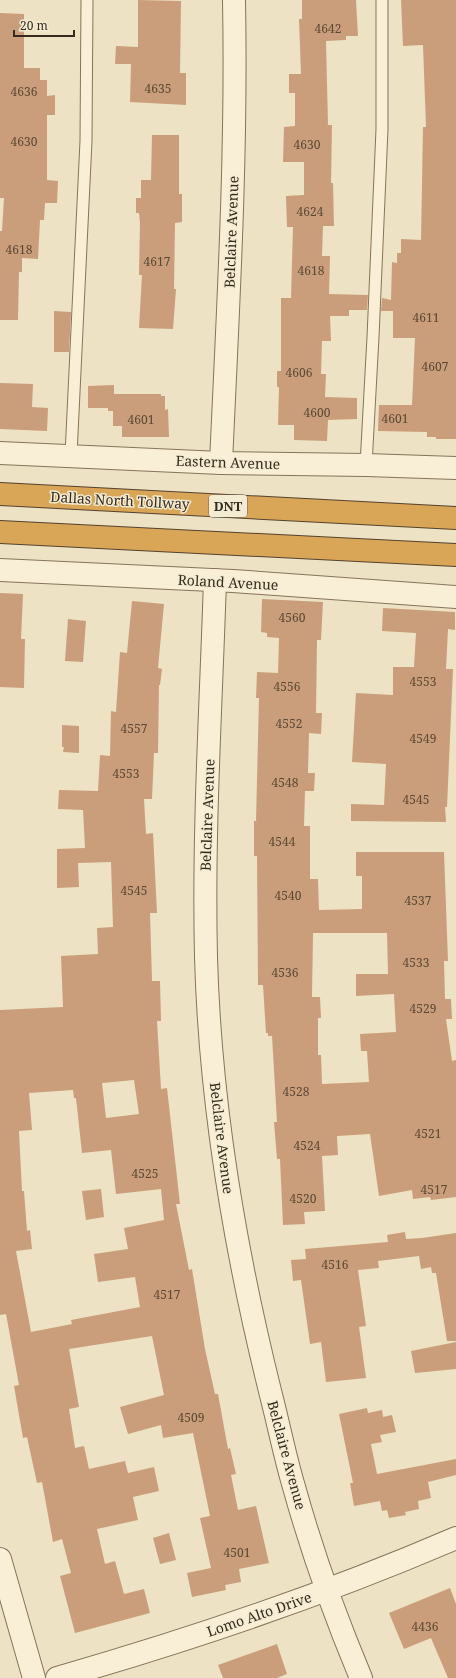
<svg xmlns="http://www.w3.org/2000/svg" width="456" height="1678" font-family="'Noto Serif',serif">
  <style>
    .building { fill: #ca9e7a; fill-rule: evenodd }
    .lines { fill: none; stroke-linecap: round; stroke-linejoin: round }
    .service-casing { stroke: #86745a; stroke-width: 13 }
    .minor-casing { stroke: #86745a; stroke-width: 24 }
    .tertiary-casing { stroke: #86745a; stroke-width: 24 }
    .motorway-casing { stroke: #54422f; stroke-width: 24 }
    .service { stroke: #f8efd6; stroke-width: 11 }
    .minor { stroke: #f8efd6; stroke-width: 22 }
    .tertiary { stroke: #f8efd6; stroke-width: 22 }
    .motorway { stroke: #d9a556; stroke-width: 22 }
    .labels { text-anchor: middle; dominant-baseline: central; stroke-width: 3; stroke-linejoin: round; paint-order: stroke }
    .number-label { font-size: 12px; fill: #5b4835 }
    .shield { fill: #f4ecd2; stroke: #6f6554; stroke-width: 1 }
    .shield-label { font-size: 13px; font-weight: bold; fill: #362b1e }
    .street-label { font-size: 14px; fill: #362b1e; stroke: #f4ecd2 }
  </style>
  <rect width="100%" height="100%" fill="#ede2c3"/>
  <g class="building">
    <polygon points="138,0 181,1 180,73 186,73 186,105 130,102 131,64 115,64 116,46 138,47"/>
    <polygon points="302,0 356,0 358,36 346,36 346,40 326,41 328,125 332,125 331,183 333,183 334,226 323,226 322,256 330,256 329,294 368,295 367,310 349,310 349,316 330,316 331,341 322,341 321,374 326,374 325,397 357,398 357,419 328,420 327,441 294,440 294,425 278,425 279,387 277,387 277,371 281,371 281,298 291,298 293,227 287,227 286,196 304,195 304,162 283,162 284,127 295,126 295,93 289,93 289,74 301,74 299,19 302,19"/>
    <polygon points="401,0 456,0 456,439 436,439 436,437 427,437 427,432 378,431 379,405 412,405 415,338 393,338 393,311 381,311 382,298 391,300 392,262 397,263 397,253 401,253 401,239 421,240 423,127 426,127 423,45 403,46"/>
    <polygon points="0,13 24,14 24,68 40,68 40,80 47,80 47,96 55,95 55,115 47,115 47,180 58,181 57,203 45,203 44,220 40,220 38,259 22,258 22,272 19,272 18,320 0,320 0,231 2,231 4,198 0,198"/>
    <polygon points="152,135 179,135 179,194 182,194 182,222 175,223 174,289 176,289 173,329 139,328 142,275 139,275 140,223 139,213 136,213 136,198 141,198 141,180 151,180"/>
    <polygon points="54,311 71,312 69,352 54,352"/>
    <polygon points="0,383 33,384 32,407 48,408 47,431 0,429"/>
    <polygon points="114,385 114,394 161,394 161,396 165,396 165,410 168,409 169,437 122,437 122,426 113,426 113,411 108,411 108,408 88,408 88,386"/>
    <polygon points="0,593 23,594 21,639 25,639 24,688 0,687"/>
    <path d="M262,599L323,602L321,640H317L316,713H322L321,734L309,733L308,773H315L314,791H305L304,826H310V879H318L319,910L362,909V876H356V852H444L448,961H444L445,999H451L452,1019H446L452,1061L456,1060V1197L431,1200L430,1197L413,1199L412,1190L379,1196L370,1134L337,1136L338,1155L322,1156L325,1211L304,1212L305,1224L283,1225L280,1159H277L274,1122H277L272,1036H268V1033H266L263,985H258L257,856H254V821H256L259,698H256L257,672L278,673L279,638L267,637V633L261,632ZM313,933H387L388,974H356V996L394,994L396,1032L360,1034L361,1051H367L369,1082L322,1084L321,1055H318V1018H321L320,997H312Z"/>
    <path d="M132,601L164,604L158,668L162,669L160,685H159L158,753H154L152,799H144L146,834L153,833L157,913H150L152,981H160L161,1021H157L161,1089L167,1088L180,1204H176L189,1270L192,1269L205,1349L215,1394H218L228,1449L230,1448L236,1474L231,1475L238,1510L256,1506L269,1563L239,1569L241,1582L225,1585L226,1590L192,1597L187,1573L211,1568L200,1518L210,1516L193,1433L163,1438L161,1425L128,1434L120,1407L164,1395L152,1336L69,1349L79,1407L69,1409L75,1448L84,1446L89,1469L125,1461L128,1473L154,1467L159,1491L133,1497L138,1520L97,1529L105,1564L115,1561L124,1594L144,1589L150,1613L75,1633L60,1576L71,1573L62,1539L53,1542L42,1482L37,1483L27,1437L23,1438L14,1386L19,1385L6,1314L0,1315V1010L63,1007L61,956L98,954L97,928L113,927L111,862L78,863L79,887L57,888V849L85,848L83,810L58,809L59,790L98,791L100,755L110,756L111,711L116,712L120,652L127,653ZM134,1080L139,1114L106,1118L102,1083ZM73,1090L74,1098H76L82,1153L111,1150L116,1194L161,1189L164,1220L124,1228L128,1249L94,1254L98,1282L135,1277L140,1307L71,1320L72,1324L31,1332L16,1251L32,1249L30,1230L27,1231L24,1191H22L19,1131L32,1130L29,1093Z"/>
    <polygon points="383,608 455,612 455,630 448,629 446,669 453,669 447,807 445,807 446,822 351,821 351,804 384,805 386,764 352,762 356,693 393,695 393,667 414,667 416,633 382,631"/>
    <polygon points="68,619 86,621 83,662 65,661"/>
    <polygon points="62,725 79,726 79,753 63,752 64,747 62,747"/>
    <polygon points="101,1189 104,1217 86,1220 82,1191"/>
    <polygon points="405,1232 406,1239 422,1238 456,1233 456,1341 447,1341 436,1273 432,1273 431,1267 421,1269 419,1256 378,1261 379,1268 358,1270 366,1326 359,1327 366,1378 326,1382 321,1342 310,1344 301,1280 293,1281 291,1260 306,1259 305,1249 388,1242 387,1235"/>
    <polygon points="456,1342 456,1369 415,1373 411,1351"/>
    <polygon points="367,1408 368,1413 382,1410 383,1417 392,1415 396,1432 380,1435 382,1442 371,1444 377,1474 456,1459 456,1475 428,1482 431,1498 418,1501 419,1509 405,1512 406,1515 389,1518 387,1510 382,1511 380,1501 354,1506 350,1483 353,1483 339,1414"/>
    <polygon points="169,1533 176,1560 160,1564 153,1538"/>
    <polygon points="450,1588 456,1604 456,1678 448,1678 431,1638 404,1649 389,1613"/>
    <polygon points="277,1644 287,1674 277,1678 223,1678 218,1665"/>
  </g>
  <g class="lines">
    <defs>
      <g id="service">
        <polyline points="71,455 86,141 87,0"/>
        <polyline points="366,465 373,337 382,129 382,0"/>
      </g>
      <g id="minor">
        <path d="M221,463C228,309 237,154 234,0"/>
        <path d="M215,580C211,706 203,831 206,957C210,1105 235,1251 271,1395C279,1426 285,1457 294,1487C312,1552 335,1616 361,1678"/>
        <polyline points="0,1559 34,1678"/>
      </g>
      <g id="tertiary">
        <polyline points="0,453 221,463 366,465 456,468"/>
        <polyline points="0,570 233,581 456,597"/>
        <path d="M57,1678C193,1639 326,1594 456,1538"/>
      </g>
      <g id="motorway">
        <polyline points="0,494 456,518"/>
        <polyline points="0,532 456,555"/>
      </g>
    </defs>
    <use href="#service" class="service-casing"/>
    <use href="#minor" class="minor-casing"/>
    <use href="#tertiary" class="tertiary-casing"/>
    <use href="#motorway" class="motorway-casing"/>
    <use href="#service" class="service"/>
    <use href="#minor" class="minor"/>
    <use href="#tertiary" class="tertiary"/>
    <use href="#motorway" class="motorway"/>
  </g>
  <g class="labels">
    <g class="number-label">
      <text x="328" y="28">4642</text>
      <text x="158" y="88">4635</text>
      <text x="24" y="91">4636</text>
      <text x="24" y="141">4630</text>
      <text x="307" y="144">4630</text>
      <text x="310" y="211">4624</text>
      <text x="19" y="249">4618</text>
      <text x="157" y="261">4617</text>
      <text x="311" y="270">4618</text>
      <text x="426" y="317">4611</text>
      <text x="435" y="366">4607</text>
      <text x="299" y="372">4606</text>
      <text x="317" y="412">4600</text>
      <text x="395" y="418">4601</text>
      <text x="141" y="419">4601</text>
      <text x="292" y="617">4560</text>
      <text x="423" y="681">4553</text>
      <text x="287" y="686">4556</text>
      <text x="289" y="723">4552</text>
      <text x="134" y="728">4557</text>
      <text x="423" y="738">4549</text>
      <text x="126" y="773">4553</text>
      <text x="285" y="782">4548</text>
      <text x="416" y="799">4545</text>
      <text x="282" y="841">4544</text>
      <text x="134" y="890">4545</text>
      <text x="288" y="895">4540</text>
      <text x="418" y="900">4537</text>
      <text x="416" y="962">4533</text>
      <text x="285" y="972">4536</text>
      <text x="423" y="1008">4529</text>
      <text x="296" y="1091">4528</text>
      <text x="428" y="1133">4521</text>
      <text x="307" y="1145">4524</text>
      <text x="145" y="1173">4525</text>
      <text x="434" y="1189">4517</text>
      <text x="303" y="1198">4520</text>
      <text x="335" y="1264">4516</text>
      <text x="167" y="1294">4517</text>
      <text x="191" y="1417">4509</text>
      <text x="237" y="1552">4501</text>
      <text x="425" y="1626">4436</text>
    </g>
    <rect class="shield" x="209" y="495" width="38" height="22" rx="3"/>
    <g class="shield-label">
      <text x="228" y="506">DNT</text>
    </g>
    <g class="street-label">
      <text transform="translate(231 232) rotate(-88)">Belclaire Avenue</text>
      <text transform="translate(228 462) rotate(2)">Eastern Avenue</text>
      <text transform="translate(120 500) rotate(3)">Dallas North Tollway</text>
      <text transform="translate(228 582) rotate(3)">Roland Avenue</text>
      <text transform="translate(207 815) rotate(-88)">Belclaire Avenue</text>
      <text transform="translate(222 1138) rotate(83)">Belclaire Avenue</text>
      <text transform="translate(287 1455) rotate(75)">Belclaire Avenue</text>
      <text transform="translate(259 1614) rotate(-19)">Lomo Alto Drive</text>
    </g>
  </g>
  <path d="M14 30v6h60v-6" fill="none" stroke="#362b1e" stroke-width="2"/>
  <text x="20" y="30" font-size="12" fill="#362b1e" stroke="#f4ecd2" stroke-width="3" paint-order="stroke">20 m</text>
</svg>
